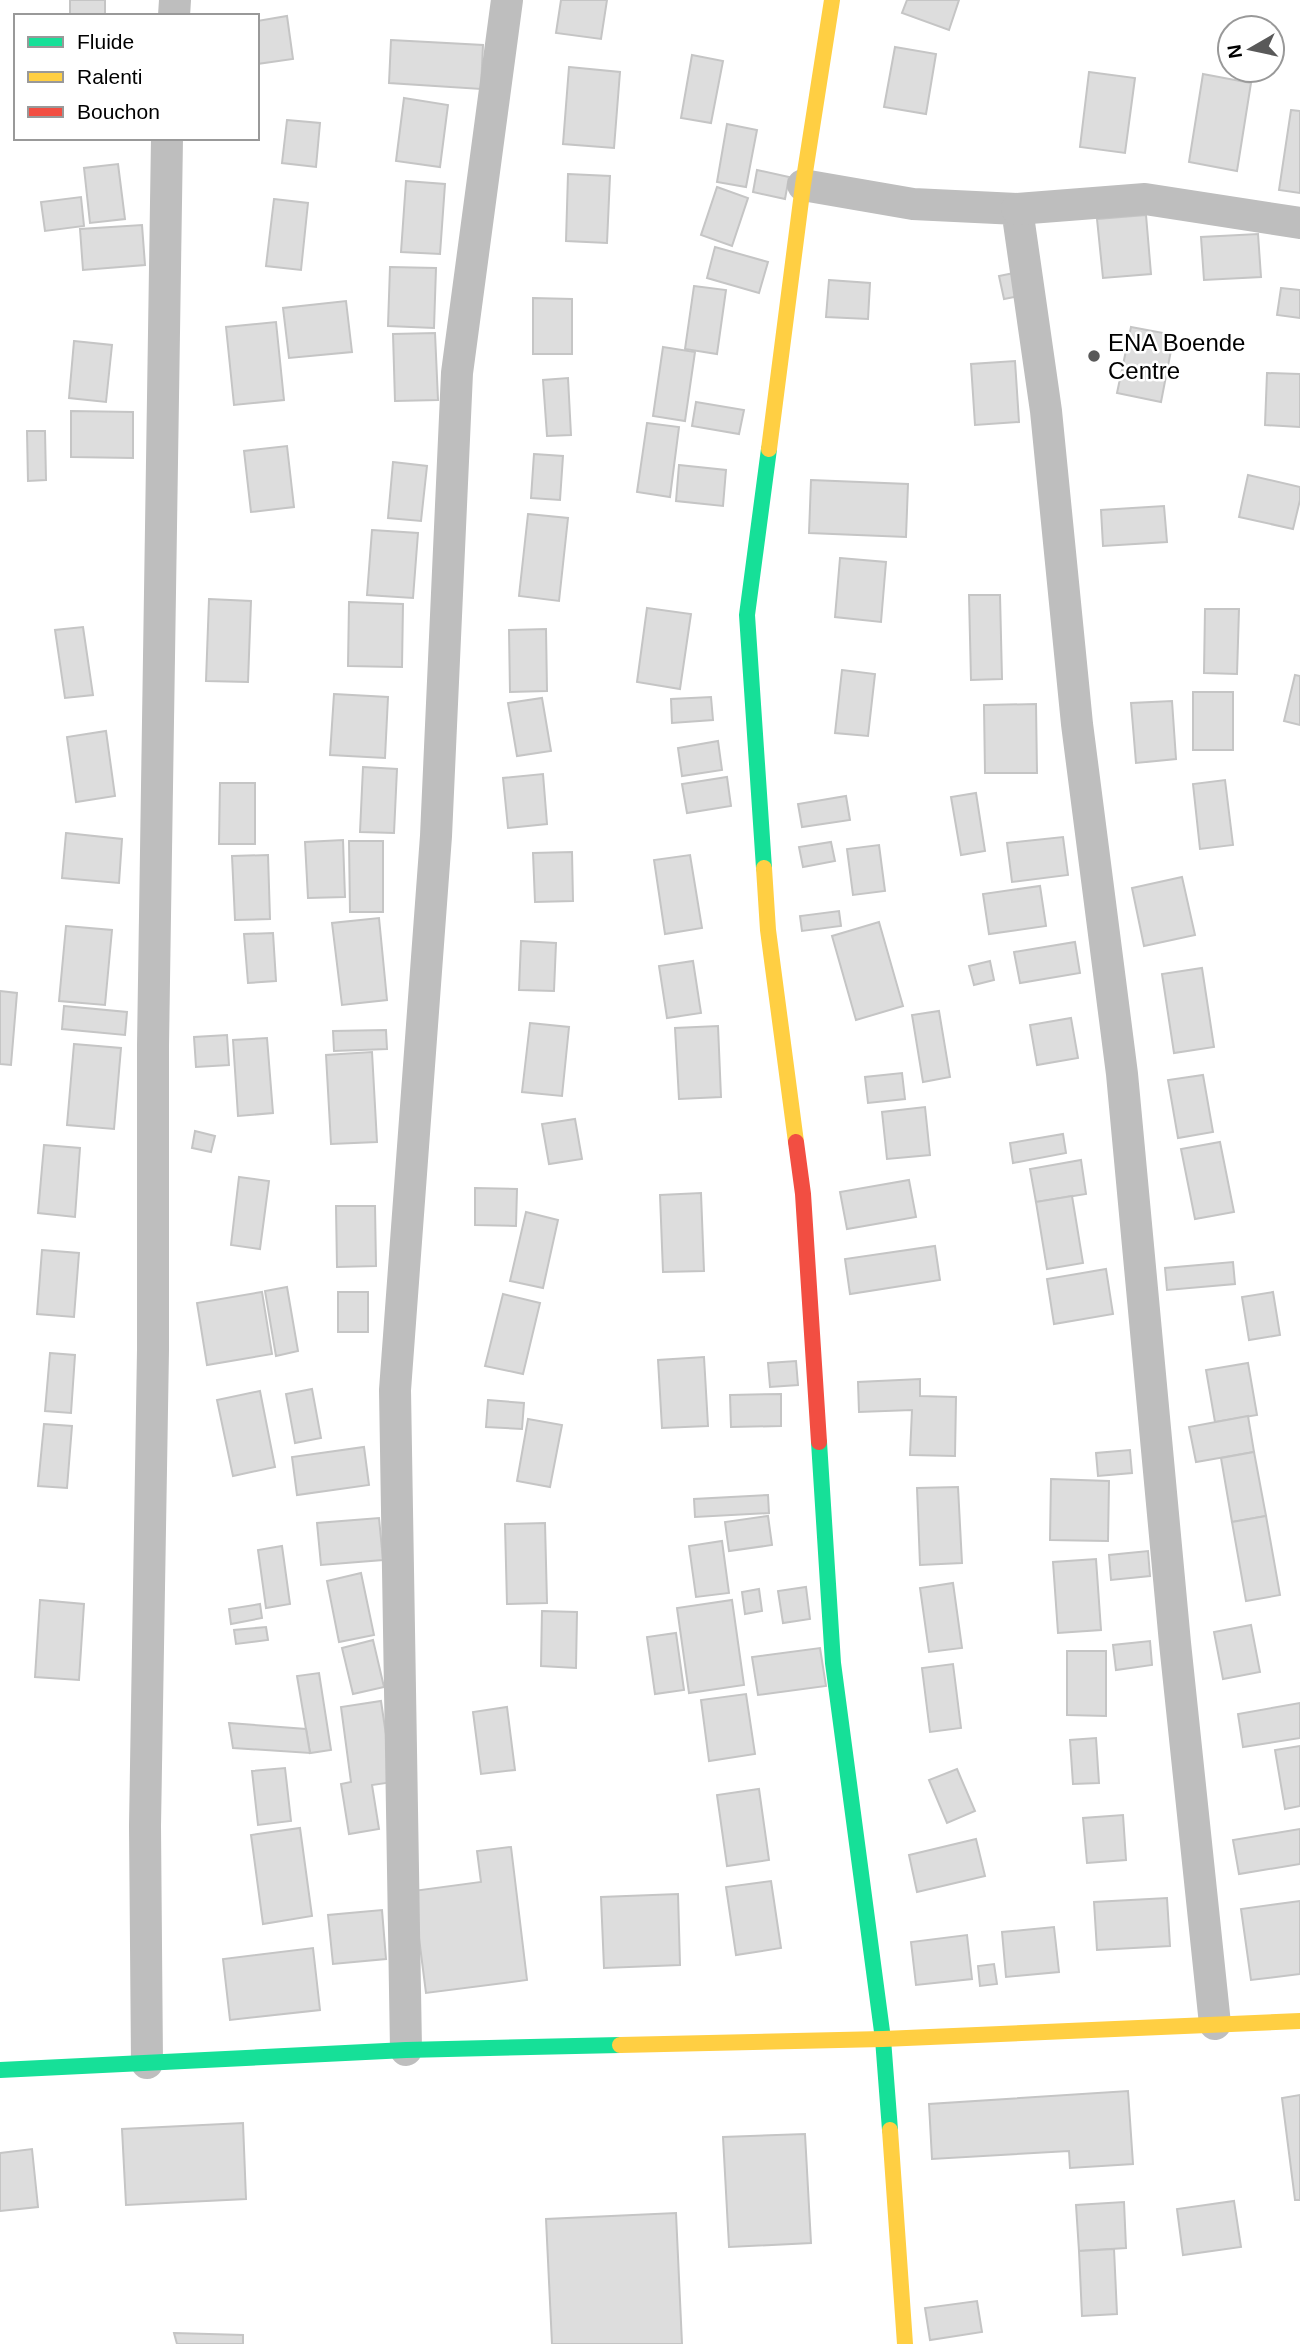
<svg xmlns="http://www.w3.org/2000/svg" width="1300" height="2344" font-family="Helvetica,sans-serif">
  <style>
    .building { fill: #ddd; stroke: #c5c5c5; stroke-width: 2 }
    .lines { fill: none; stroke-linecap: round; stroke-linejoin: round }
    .street { stroke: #bebebe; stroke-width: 32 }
    .fast { stroke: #16e098; stroke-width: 16 }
    .slow { stroke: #ffcf43; stroke-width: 16 }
    .jam { stroke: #f24e42; stroke-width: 16 }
    .poi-dot { fill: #595959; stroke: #fff; stroke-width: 2.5 }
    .labels { text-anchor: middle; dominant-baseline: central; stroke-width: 5; stroke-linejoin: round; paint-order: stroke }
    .poi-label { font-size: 24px; fill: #000; stroke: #fff; text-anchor: start }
  </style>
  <rect width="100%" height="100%" fill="#fff"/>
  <g class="building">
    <rect x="70" y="0" width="35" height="16"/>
    <polygon points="561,0 607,0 601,39 556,33"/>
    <polygon points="907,0 959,0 949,30 902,13"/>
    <polygon points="287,16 293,59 257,64 257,21"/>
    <polygon points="391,40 483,45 481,89 389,83"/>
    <polygon points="895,47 936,54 926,114 884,107"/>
    <polygon points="692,55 723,61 711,123 681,118"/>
    <polygon points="569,67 620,72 614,148 563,144"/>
    <polygon points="1089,72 1135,78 1125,153 1080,147"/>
    <polygon points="1203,74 1251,83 1237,171 1189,162"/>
    <polygon points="404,98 448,105 440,167 396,161"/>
    <polygon points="1291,110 1300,111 1300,193 1279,190"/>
    <polygon points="287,120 320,123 316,167 282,163"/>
    <polygon points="727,124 757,130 746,187 717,182"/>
    <polygon points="118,164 125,219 90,223 84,168"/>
    <polygon points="757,170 789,177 785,199 753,192"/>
    <polygon points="568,174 610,176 607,243 566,241"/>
    <polygon points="406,181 445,184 440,254 401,252"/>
    <polygon points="717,187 748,198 732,246 701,235"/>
    <polygon points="81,197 84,226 45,231 41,202"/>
    <polygon points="274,199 308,203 301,270 266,266"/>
    <polygon points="1146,215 1151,274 1103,278 1097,219"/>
    <polygon points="142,225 145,265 83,270 80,229"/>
    <polygon points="1258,234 1261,277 1204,280 1201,237"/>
    <polygon points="715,247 768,262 759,293 707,278"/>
    <polygon points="390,267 436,268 434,328 388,326"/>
    <polygon points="1014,273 1019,296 1004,299 999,276"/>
    <polygon points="829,280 870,283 868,319 826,317"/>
    <polygon points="694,286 726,290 717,354 685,349"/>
    <polygon points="1281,288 1300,290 1300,318 1277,315"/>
    <polygon points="533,298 572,299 572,354 533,354"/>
    <polygon points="346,301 352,352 289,358 283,308"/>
    <polygon points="276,322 284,400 234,405 226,327"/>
    <polygon points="1131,327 1174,335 1161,402 1117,393"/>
    <polygon points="435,333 438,400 395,401 393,334"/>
    <polygon points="74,341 112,345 106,402 69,398"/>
    <polygon points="663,347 695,352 685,421 653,416"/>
    <polygon points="1015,361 1019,422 975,425 971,364"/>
    <polygon points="1267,373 1300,374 1300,427 1265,425"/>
    <polygon points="568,378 571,435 547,436 543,380"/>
    <polygon points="696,402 744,410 739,434 692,426"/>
    <polygon points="71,411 133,412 133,458 71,457"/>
    <polygon points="647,423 679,427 670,497 637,492"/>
    <polygon points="27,431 45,431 46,480 28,481"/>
    <polygon points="287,446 294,507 251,512 244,451"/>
    <polygon points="534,454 563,456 560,500 531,498"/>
    <polygon points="393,462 427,466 421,521 388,518"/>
    <polygon points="679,465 726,470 723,506 676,501"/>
    <polygon points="1248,475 1300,487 1300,500 1293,529 1239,517"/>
    <polygon points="811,480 908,484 906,537 809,533"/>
    <polygon points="1164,506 1167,542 1103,546 1101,510"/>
    <polygon points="528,514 568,518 559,601 519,596"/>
    <polygon points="372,530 418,533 413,598 367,595"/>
    <polygon points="840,558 886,562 881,622 835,617"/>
    <polygon points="969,595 1000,595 1002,679 971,680"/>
    <polygon points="209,599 251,601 248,682 206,681"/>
    <polygon points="349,602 403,604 402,667 348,666"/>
    <polygon points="647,608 691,614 680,689 637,682"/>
    <polygon points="1205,609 1239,609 1237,674 1204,673"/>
    <polygon points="83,627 93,695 65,698 55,630"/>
    <polygon points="546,629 547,691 510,692 509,630"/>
    <polygon points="842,670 875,674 868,736 835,733"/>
    <polygon points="1295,675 1300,676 1300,725 1284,721"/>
    <rect x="1193" y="692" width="40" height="58"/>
    <polygon points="334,694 388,697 385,758 330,755"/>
    <polygon points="711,697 713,720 672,723 671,699"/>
    <polygon points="542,698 551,751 517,756 508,703"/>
    <polygon points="1172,701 1176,759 1136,763 1131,703"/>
    <polygon points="1036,704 1037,773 985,773 984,705"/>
    <polygon points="106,731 115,796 76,802 67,737"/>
    <polygon points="718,741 722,770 682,776 678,748"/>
    <polygon points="363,767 397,769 394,833 360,832"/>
    <polygon points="543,774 547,824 508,828 503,778"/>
    <polygon points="727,777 731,806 687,813 682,784"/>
    <polygon points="1225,780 1233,845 1200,849 1193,784"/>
    <polygon points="220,783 255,783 255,844 219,844"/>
    <polygon points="976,793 985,851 961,855 951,797"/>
    <polygon points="846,796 850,820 802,827 798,804"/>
    <polygon points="66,833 122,839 119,883 62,878"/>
    <polygon points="1063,837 1068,875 1012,882 1007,843"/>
    <polygon points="343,840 345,897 308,898 305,842"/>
    <polygon points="349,841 383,841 383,912 350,912"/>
    <polygon points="831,842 835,861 803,867 799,847"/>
    <polygon points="879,845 885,891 853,895 847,849"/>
    <polygon points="572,852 573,901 535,902 533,853"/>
    <polygon points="268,855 270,919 235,920 232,856"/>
    <polygon points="690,855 702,928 665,934 654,860"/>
    <polygon points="1182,877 1195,935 1144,946 1132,888"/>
    <polygon points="1040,886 1046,926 989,934 983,894"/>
    <polygon points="839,911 841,926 802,931 800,916"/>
    <polygon points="379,918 387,1000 342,1005 332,923"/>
    <polygon points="879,922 903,1006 856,1020 832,936"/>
    <polygon points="66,926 112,930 105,1005 59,1001"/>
    <polygon points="273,933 276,981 248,983 244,934"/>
    <polygon points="521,941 556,943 554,991 519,990"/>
    <polygon points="1075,942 1080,973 1020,983 1014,952"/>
    <polygon points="693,961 701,1013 667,1018 659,966"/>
    <polygon points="990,961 994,980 974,985 969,966"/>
    <polygon points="1202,968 1214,1047 1174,1053 1162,974"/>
    <polygon points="0,991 17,993 11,1065 0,1064"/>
    <polygon points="64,1006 127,1012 125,1035 62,1029"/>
    <polygon points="939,1011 950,1077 923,1082 912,1015"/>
    <polygon points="1071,1018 1078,1058 1037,1065 1030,1025"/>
    <polygon points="530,1023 569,1027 562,1096 522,1092"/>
    <polygon points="718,1026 721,1097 679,1099 675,1028"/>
    <polygon points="386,1030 387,1049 334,1051 333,1031"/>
    <polygon points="227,1035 229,1065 196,1067 194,1037"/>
    <polygon points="267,1038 273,1113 238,1116 233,1040"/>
    <polygon points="74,1044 121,1048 114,1129 67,1125"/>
    <polygon points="372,1052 377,1142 331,1144 326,1055"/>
    <polygon points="902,1073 905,1099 868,1103 865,1077"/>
    <polygon points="1203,1075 1213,1132 1178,1138 1168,1080"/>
    <polygon points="925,1107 930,1155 887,1159 882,1112"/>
    <polygon points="575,1119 582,1159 549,1164 542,1124"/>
    <polygon points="195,1131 215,1136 211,1152 192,1148"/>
    <polygon points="1063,1134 1066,1153 1013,1163 1010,1143"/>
    <polygon points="1220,1142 1234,1212 1195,1219 1181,1149"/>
    <polygon points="44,1145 80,1148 75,1217 38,1213"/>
    <polygon points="1081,1160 1086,1194 1036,1202 1030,1169"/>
    <polygon points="239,1177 269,1181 260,1249 231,1245"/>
    <polygon points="909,1180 916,1217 847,1229 840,1192"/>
    <polygon points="475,1188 517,1189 516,1226 475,1225"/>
    <polygon points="701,1193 704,1271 663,1272 660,1195"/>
    <polygon points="1072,1196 1083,1263 1047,1269 1036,1202"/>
    <polygon points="336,1206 375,1206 376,1266 337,1267"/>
    <polygon points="526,1212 558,1220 543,1288 510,1281"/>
    <polygon points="935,1246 940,1280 850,1294 845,1259"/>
    <polygon points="42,1250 79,1253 74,1317 37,1314"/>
    <polygon points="1233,1262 1235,1284 1167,1290 1165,1268"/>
    <polygon points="1106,1269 1113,1314 1054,1324 1047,1279"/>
    <polygon points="287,1287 298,1351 276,1356 265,1291"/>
    <polygon points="262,1292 272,1354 207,1365 197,1303"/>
    <rect x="338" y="1292" width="30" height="40"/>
    <polygon points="1273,1292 1280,1335 1249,1340 1242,1297"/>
    <polygon points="503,1294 540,1303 523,1374 485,1366"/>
    <polygon points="50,1353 75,1355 71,1413 45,1411"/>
    <polygon points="704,1357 708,1426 662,1428 658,1360"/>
    <polygon points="796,1361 798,1385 770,1387 768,1363"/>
    <polygon points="1248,1363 1257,1415 1215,1422 1206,1370"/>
    <polygon points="920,1379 920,1396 956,1397 955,1456 910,1455 912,1410 859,1412 858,1382"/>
    <polygon points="312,1389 321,1438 295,1443 286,1394"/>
    <polygon points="260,1391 275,1467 233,1476 217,1400"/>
    <polygon points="781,1394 781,1426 731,1427 730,1395"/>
    <polygon points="488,1400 524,1403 522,1429 486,1427"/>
    <polygon points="1248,1416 1254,1452 1196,1462 1189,1427"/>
    <polygon points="528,1419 562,1425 550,1487 517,1481"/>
    <polygon points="44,1424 72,1426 67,1488 38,1486"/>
    <polygon points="364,1447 369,1485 297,1495 292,1457"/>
    <polygon points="1130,1450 1132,1473 1098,1476 1096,1453"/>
    <polygon points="1254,1452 1266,1516 1232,1522 1221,1458"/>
    <polygon points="1051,1479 1109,1481 1108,1541 1050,1540"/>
    <polygon points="958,1487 962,1563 920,1565 917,1488"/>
    <polygon points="768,1495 769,1513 695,1517 694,1499"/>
    <polygon points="768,1516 772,1545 729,1551 725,1522"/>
    <polygon points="1266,1516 1280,1595 1246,1601 1232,1522"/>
    <polygon points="379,1518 383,1560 321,1565 317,1523"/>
    <polygon points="545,1523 547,1603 507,1604 505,1524"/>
    <polygon points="722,1541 729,1593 696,1597 689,1546"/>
    <polygon points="282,1546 290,1604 266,1608 258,1550"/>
    <polygon points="1148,1551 1150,1576 1111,1580 1109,1555"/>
    <polygon points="1096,1559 1101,1630 1058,1633 1053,1562"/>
    <polygon points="361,1573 374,1635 339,1642 327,1581"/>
    <polygon points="953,1583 962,1648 929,1652 920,1588"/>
    <polygon points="806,1587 810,1619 783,1623 778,1591"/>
    <polygon points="759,1589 762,1611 745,1614 742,1592"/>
    <polygon points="40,1600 84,1604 79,1680 35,1677"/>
    <polygon points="732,1600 744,1685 689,1693 677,1608"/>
    <polygon points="260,1604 262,1618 231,1624 229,1609"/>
    <polygon points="542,1611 577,1612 576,1668 541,1666"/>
    <polygon points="1251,1625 1260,1672 1223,1679 1214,1632"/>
    <polygon points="266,1627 268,1640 236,1644 234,1630"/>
    <polygon points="676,1633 684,1690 655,1694 647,1637"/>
    <polygon points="373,1640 384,1687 353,1694 342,1648"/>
    <polygon points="1150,1641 1152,1665 1116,1670 1113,1645"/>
    <polygon points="820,1648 826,1686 758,1695 752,1657"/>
    <polygon points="1067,1651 1106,1651 1106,1716 1067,1715"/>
    <polygon points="953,1664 961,1728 930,1732 922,1668"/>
    <polygon points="319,1673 331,1750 310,1753 297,1676"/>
    <polygon points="746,1694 755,1754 709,1761 701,1700"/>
    <polygon points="381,1701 393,1782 372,1785 379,1829 349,1834 341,1784 351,1782 341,1707"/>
    <polygon points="1300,1703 1300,1738 1243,1747 1238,1714"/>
    <polygon points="507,1707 515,1770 481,1774 473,1712"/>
    <polygon points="229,1723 306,1729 310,1753 233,1748"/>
    <polygon points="1096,1738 1099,1783 1073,1784 1070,1740"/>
    <polygon points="1300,1746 1300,1806 1285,1809 1275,1750"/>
    <polygon points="285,1768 291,1821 258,1825 252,1771"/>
    <polygon points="957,1769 975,1811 947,1823 929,1780"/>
    <polygon points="759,1789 769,1860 727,1866 717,1795"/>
    <polygon points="1123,1815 1126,1860 1087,1863 1083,1818"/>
    <polygon points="300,1828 312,1916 263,1924 251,1835"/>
    <polygon points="1300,1829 1300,1864 1239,1874 1233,1840"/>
    <polygon points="976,1839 985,1876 917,1892 909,1855"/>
    <polygon points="511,1847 527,1980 426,1993 413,1891 481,1882 477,1851"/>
    <polygon points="771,1881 781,1948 736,1955 726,1887"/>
    <polygon points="678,1894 680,1965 604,1968 601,1897"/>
    <polygon points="1167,1898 1170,1946 1097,1950 1094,1902"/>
    <polygon points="1300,1901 1300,1974 1251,1980 1241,1909"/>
    <polygon points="382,1910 386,1959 333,1964 328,1915"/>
    <polygon points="1054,1927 1059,1972 1006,1977 1002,1932"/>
    <polygon points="967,1935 972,1979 916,1985 911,1942"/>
    <polygon points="313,1948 320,2010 230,2020 223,1959"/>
    <polygon points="994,1964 997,1984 980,1986 978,1966"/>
    <polygon points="1128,2091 1133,2164 1070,2168 1069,2151 932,2159 929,2104"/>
    <polygon points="1300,2095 1300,2200 1295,2200 1282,2098"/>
    <polygon points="243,2123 246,2199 126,2205 122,2129"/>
    <polygon points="805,2134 811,2243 729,2247 723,2137"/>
    <polygon points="32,2149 38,2207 0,2211 0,2153"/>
    <polygon points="1234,2201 1241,2247 1183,2255 1177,2209"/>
    <polygon points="1124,2202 1126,2248 1079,2251 1076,2205"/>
    <polygon points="676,2213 682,2344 552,2344 546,2219"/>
    <polygon points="1114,2249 1117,2314 1082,2316 1079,2251"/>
    <polygon points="977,2301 982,2332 930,2340 925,2308"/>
    <polygon points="174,2333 243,2335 243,2344 177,2344"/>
  </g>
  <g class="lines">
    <g class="street">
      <polyline points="174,16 175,0"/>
      <polyline points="803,185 913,204 1017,209 1046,411 1077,724 1122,1074 1175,1643 1215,2024"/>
      <polyline points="1017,209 1145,199 1300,223"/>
      <polyline points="406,2050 395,1390 436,836 457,373 507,0"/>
      <polyline points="147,2063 145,1826 153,1350 153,1046 167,138"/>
    </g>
    <g class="fast">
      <polyline points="764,868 747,615 769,449"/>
      <polyline points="819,1442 833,1663 883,2039 890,2130"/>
      <polyline points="0,2070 406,2050 620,2045"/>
    </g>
    <g class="slow">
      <polyline points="769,449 803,185 832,0"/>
      <polyline points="764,868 768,930 796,1142"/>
      <polyline points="620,2045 883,2039 1300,2021"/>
      <polyline points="890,2130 905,2344"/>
    </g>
    <polyline class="jam" points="796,1142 803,1194 819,1442"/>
  </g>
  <circle class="poi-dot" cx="1094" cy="356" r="7"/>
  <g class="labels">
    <g class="poi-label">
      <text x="1108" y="342">ENA Boende<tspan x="1108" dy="28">Centre</tspan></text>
    </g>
  </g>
  <rect x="14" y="14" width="245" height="126" fill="#ffffff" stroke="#999999" stroke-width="2"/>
  <rect x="28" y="37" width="35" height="10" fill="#16e098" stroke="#999999" stroke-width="2"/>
  <text x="77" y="49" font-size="21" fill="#000000">Fluide</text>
  <rect x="28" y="72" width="35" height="10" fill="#ffcf43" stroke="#999999" stroke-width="2"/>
  <text x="77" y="84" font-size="21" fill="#000000">Ralenti</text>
  <rect x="28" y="107" width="35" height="10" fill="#f24e42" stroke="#999999" stroke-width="2"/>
  <text x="77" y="119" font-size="21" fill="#000000">Bouchon</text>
  <g transform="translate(1251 49) rotate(261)"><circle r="33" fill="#ffffff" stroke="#999999" stroke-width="2"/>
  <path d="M0-5L12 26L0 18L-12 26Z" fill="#595959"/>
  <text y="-10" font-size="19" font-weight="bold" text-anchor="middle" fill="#000000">N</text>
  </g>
</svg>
